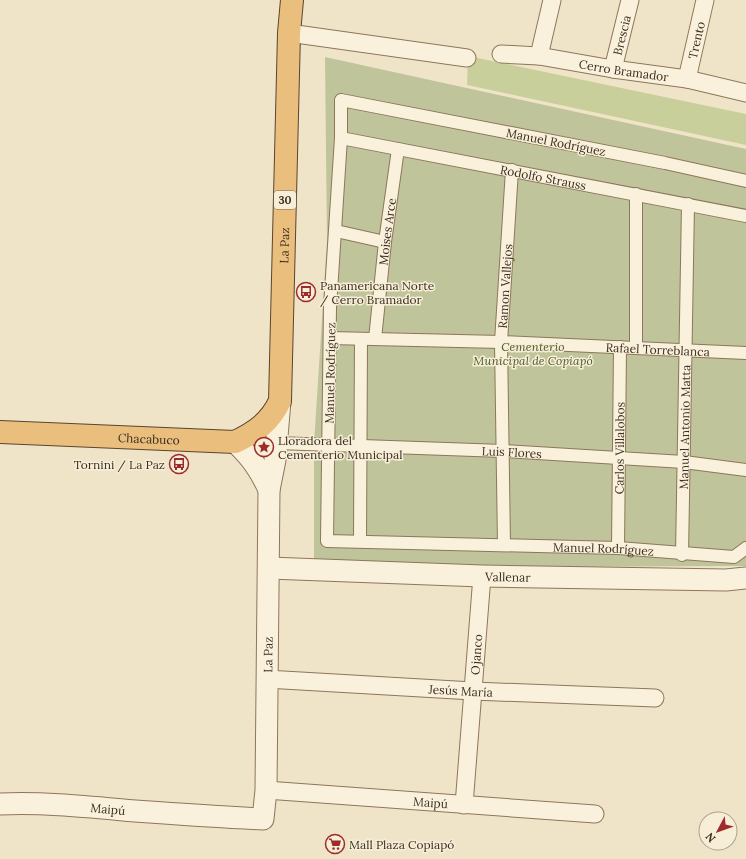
<svg xmlns="http://www.w3.org/2000/svg" width="746" height="859" font-family="Lora,serif">
  <style>
    .green { fill: #c9cf9b }
    .cemetery { fill: #bfc49a }
    .lines { fill: none; stroke-linecap: round; stroke-linejoin: round }
    .pedestrian-casing { stroke: #8d765c; stroke-width: 14 }
    .minor-casing { stroke: #8d765c; stroke-width: 19 }
    .tertiary-casing { stroke: #8d765c; stroke-width: 23 }
    .trunk-casing { stroke: #5b4430; stroke-width: 24 }
    .pedestrian { stroke: #faf1dc; stroke-width: 12 }
    .minor { stroke: #faf1dc; stroke-width: 17 }
    .tertiary { stroke: #faf1dc; stroke-width: 21 }
    .trunk { stroke: #eabe7c; stroke-width: 22 }
    .labels { text-anchor: middle; dominant-baseline: central; stroke-width: 3; stroke-linejoin: round; paint-order: stroke }
    .shield { fill: #f7eed8; stroke: #756857; stroke-width: 1 }
    .shield-label { font-size: 11px; font-weight: bold; fill: #3d2e20 }
    .street-label { font-size: 12px; fill: #3d2e20; stroke: #f7eed8 }
    .poi-label { font-size: 12px; fill: #3d2e20; stroke: #f7eed8; text-anchor: start }
    .park-label { font-size: 12px; font-style: italic; fill: #4d5a26; stroke: #f7eed8 }
  </style>
  <rect width="100%" height="100%" fill="#f0e4c8"/>
  <polygon class="green" points="468,56 746,114 746,145 467,85"/>
  <polygon class="cemetery" points="325,57 746,149 746,566 520,567 314,562 314,444 327,241"/>
  <g class="lines">
    <defs>
      <g id="pedestrian">
        <path id="s1" d="M341,138L746,216"/>
        <path id="s2" d="M746,181L665,163L341,100V138L330,307L327,541L618,548L734,557L746,548"/>
        <polyline points="336,231 385,242"/>
        <path id="s3" d="M330,338L501,342L746,353"/>
        <path id="s4" d="M375,339L385,242L398,149"/>
        <polyline points="636,347 636,194"/>
        <path id="s5" d="M277,443L503,451L684,462L746,470"/>
        <polyline points="360,541 361,339"/>
        <path id="s6" d="M504,545L501,342L512,170"/>
        <path id="s7" d="M618,548L620,347"/>
        <path id="s8" d="M682,555L688,204"/>
      </g>
      <g id="minor">
        <polyline points="289,33 467,58"/>
        <path id="s9" d="M501,54L539,56L613,69L687,79L746,93"/>
        <polyline points="539,56 552,0"/>
        <path id="s10" d="M613,69L630,0"/>
        <path id="s11" d="M687,79L705,0"/>
        <path id="s12" d="M266,679L473,691L655,698"/>
        <path id="s13" d="M266,790L595,814"/>
        <path id="s14" d="M464,805L482,576"/>
      </g>
      <g id="tertiary">
        <path d="M235,442C251,457 260,470 269,490"/>
        <path id="s15" d="M269,568L482,576L726,580L746,578"/>
        <path id="s16" d="M0,804C45,802 90,807 135,811C177,814 220,817 263,819L266,790L269,490L275,460L280,401"/>
      </g>
      <g id="trunk">
        <path id="s17" d="M0,432L235,442C256,432 270,422 280,401L289,33L292,0"/>
      </g>
    </defs>
    <use href="#pedestrian" class="pedestrian-casing"/>
    <use href="#minor" class="minor-casing"/>
    <use href="#tertiary" class="tertiary-casing"/>
    <use href="#trunk" class="trunk-casing"/>
    <use href="#pedestrian" class="pedestrian"/>
    <use href="#minor" class="minor"/>
    <use href="#tertiary" class="tertiary"/>
    <use href="#trunk" class="trunk"/>
  </g>
  <defs>
    <symbol id="bus-ring" viewBox="-11 -11 22 22"><circle r="9.5" fill="#f7eed8" stroke="#9e2a2b" stroke-width="1.5"/><path d="M-5-6H5V4H4V6H2V4H-2V6H-4V4H-5ZM-3.5-4V0h7V-4ZM-3.5 1.2v1.5H-2V1.2ZM2 1.2v1.5H3.5V1.2Z" fill="#9e2a2b"/></symbol>
    <symbol id="sight-ring" viewBox="-11 -11 22 22"><circle r="9.5" fill="#f7eed8" stroke="#9e2a2b" stroke-width="1.5"/><path d="M0-6L1.8-2.2L6-1.7L2.9 1.2L3.7 5.4L0 3.3L-3.7 5.4L-2.9 1.2L-6-1.7L-1.8-2.2Z" fill="#9e2a2b"/></symbol>
    <symbol id="supermarket-ring" viewBox="-11 -11 22 22"><circle r="9.5" fill="#f7eed8" stroke="#9e2a2b" stroke-width="1.5"/><path d="M-6-5.5h2.5l.6 2H6L4.5 2H-2.5L-4.4-4H-6ZM-1.5 3.2a1.3 1.3 0 1 0 .1 0ZM3 3.2a1.3 1.3 0 1 0 .1 0Z" fill="#9e2a2b"/></symbol>
  </defs>
  <g fill-rule="evenodd">
    <use href="#bus-ring" x="295" y="281" width="22" height="22"/>
    <use href="#sight-ring" x="253" y="436" width="22" height="22"/>
    <use href="#bus-ring" x="168" y="453" width="22" height="22"/>
    <use href="#supermarket-ring" x="324" y="833" width="22" height="22"/>
  </g>
  <g class="labels">
    <rect class="shield" x="274" y="191" width="22" height="18" rx="3"/>
    <g class="shield-label">
      <text x="285" y="200">30</text>
    </g>
    <g class="street-label">
      <text stroke="none"><textPath href="#s10" startOffset="35">Brescia</textPath></text>
      <text stroke="none"><textPath href="#s11" startOffset="40">Trento</textPath></text>
      <text stroke="none"><textPath href="#s9" startOffset="124">Cerro Bramador</textPath></text>
      <text transform="translate(556 142) rotate(11)">Manuel Rodríguez</text>
      <text stroke="none"><textPath href="#s1" startOffset="206">Rodolfo Strauss</textPath></text>
      <text stroke="none"><textPath href="#s4" startOffset="108">Moises Arce</textPath></text>
      <text stroke="none"><textPath href="#s17" startOffset="453">La Paz</textPath></text>
      <text stroke="none"><textPath href="#s6" startOffset="259">Ramon Vallejos</textPath></text>
      <text stroke="none"><textPath href="#s3" startOffset="328">Rafael Torreblanca</textPath></text>
      <text transform="translate(330 373) rotate(-89)">Manuel Rodríguez</text>
      <text stroke="none"><textPath href="#s8" startOffset="128">Manuel Antonio Matta</textPath></text>
      <text stroke="none"><textPath href="#s17" startOffset="149">Chacabuco</textPath></text>
      <text stroke="none"><textPath href="#s7" startOffset="100">Carlos Villalobos</textPath></text>
      <text stroke="none"><textPath href="#s5" startOffset="235">Luis Flores</textPath></text>
      <text stroke="none"><textPath href="#s2" startOffset="1131">Manuel Rodríguez</textPath></text>
      <text stroke="none"><textPath href="#s15" startOffset="239">Vallenar</textPath></text>
      <text stroke="none"><textPath href="#s16" startOffset="428">La Paz</textPath></text>
      <text stroke="none"><textPath href="#s14" startOffset="151">Ojanco</textPath></text>
      <text stroke="none"><textPath href="#s12" startOffset="195">Jesús María</textPath></text>
      <text stroke="none"><textPath href="#s13" startOffset="165">Maipú</textPath></text>
      <text stroke="none"><textPath href="#s16" startOffset="108">Maipú</textPath></text>
    </g>
    <g class="poi-label">
      <text x="320" y="285">Panamericana Norte<tspan x="320" dy="14">/ Cerro Bramador</tspan></text>
      <text x="278" y="440">Lloradora del<tspan x="278" dy="14">Cementerio Municipal</tspan></text>
      <text x="165" y="464" text-anchor="end">Tornini / La Paz</text>
      <text x="349" y="844">Mall Plaza Copiapó</text>
    </g>
    <g class="park-label">
      <text x="533" y="346">Cementerio<tspan x="533" dy="14">Municipal de Copiapó</tspan></text>
    </g>
  </g>
  <g transform="translate(718 831) rotate(229)"><circle r="19" fill="#f7eed8" stroke="#ada18e"/>
  <path d="M0-3L7 15L0 10L-7 15Z" fill="#9e2a2b"/>
  <text y="-6" font-size="11" font-weight="bold" text-anchor="middle" fill="#3d2e20">N</text>
  </g>
</svg>
